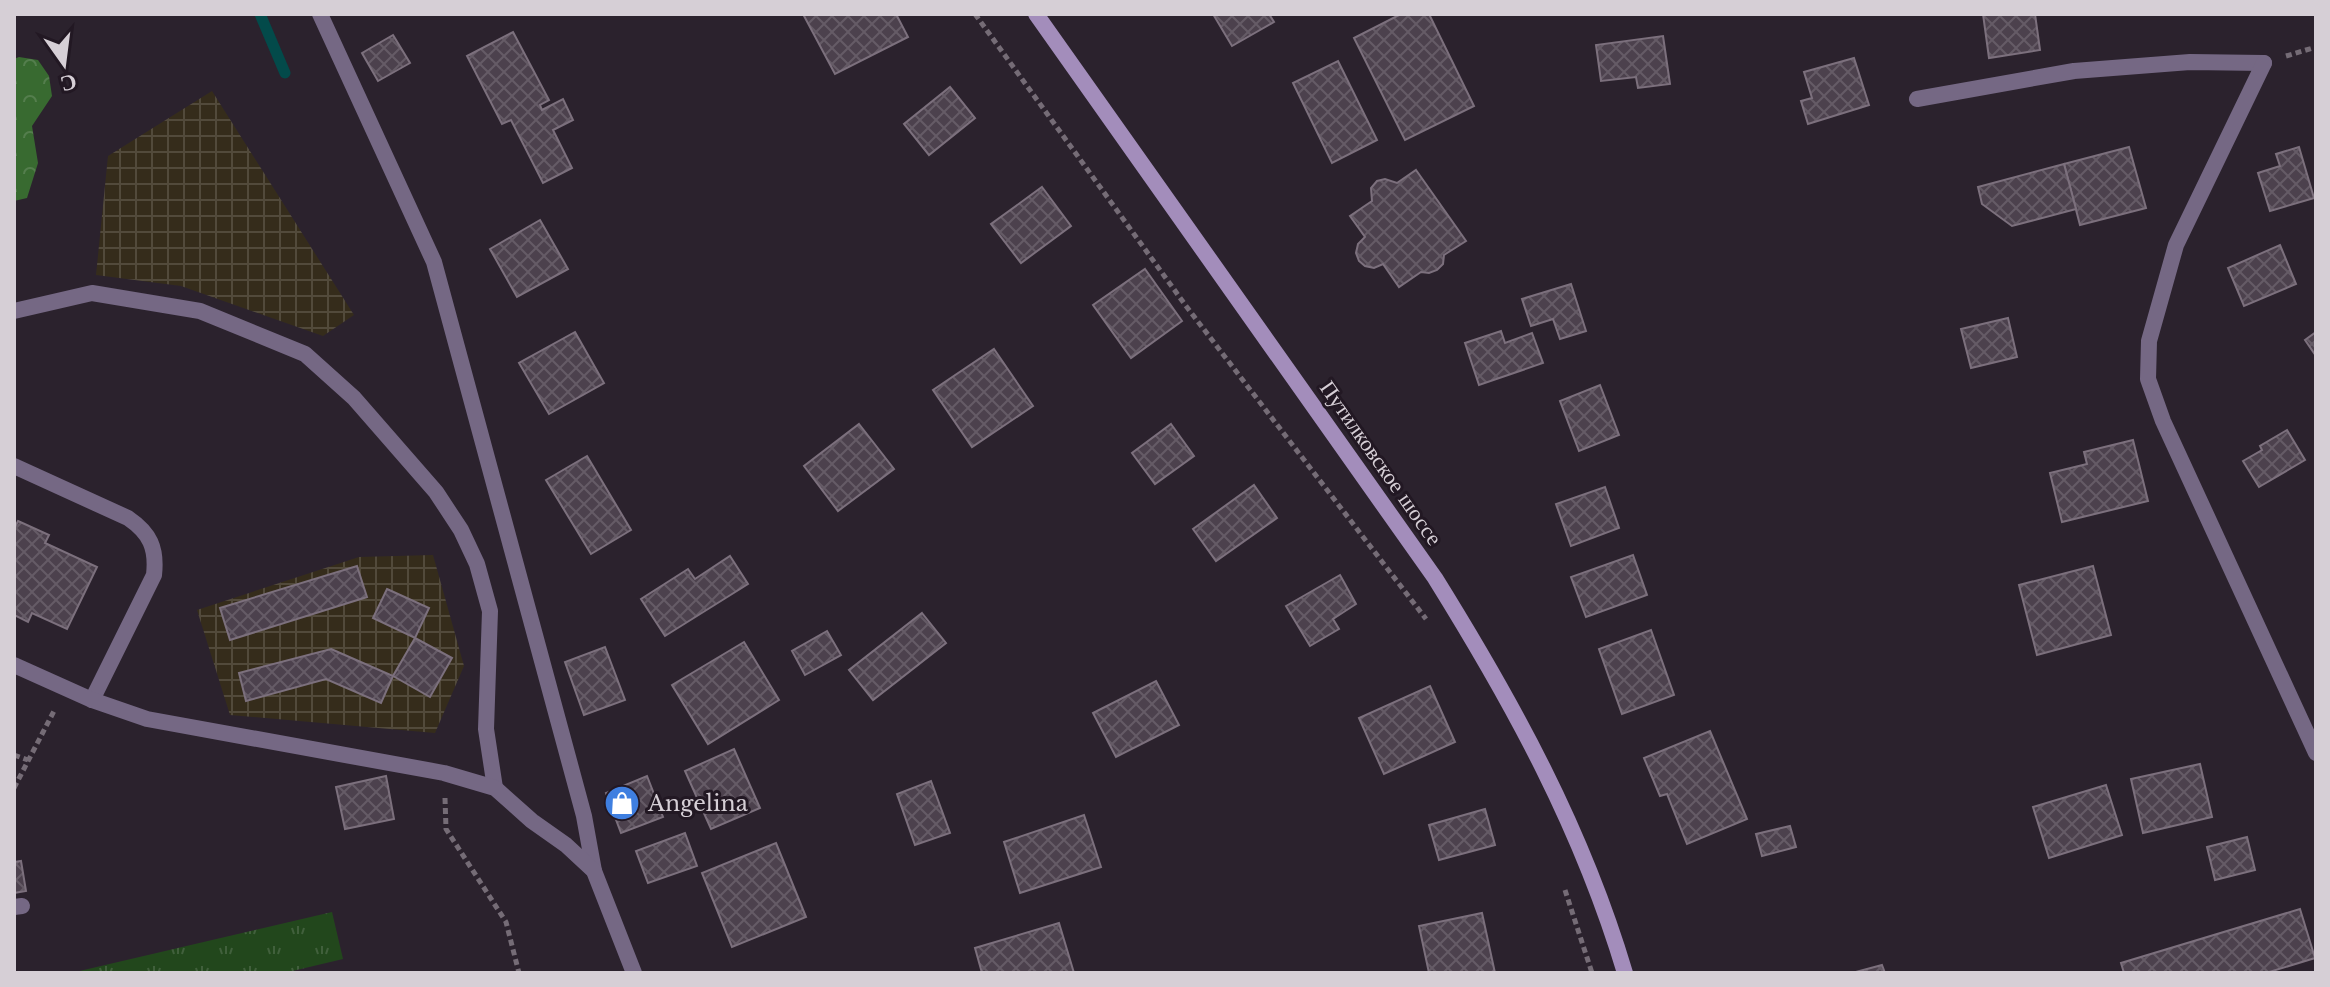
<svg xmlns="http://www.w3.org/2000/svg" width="2330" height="987" font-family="'Libre Baskerville',serif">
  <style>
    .industrial { fill: url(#industrial-grid) }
    .forest { fill: url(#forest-crowns) }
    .park { fill: url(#park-tufts) }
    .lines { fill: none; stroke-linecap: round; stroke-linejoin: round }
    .stream { stroke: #034a4a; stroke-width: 11 }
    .building { fill: url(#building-cross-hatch); stroke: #7c707d; stroke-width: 2 }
    .path { stroke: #756c76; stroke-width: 5; stroke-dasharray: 6 4; stroke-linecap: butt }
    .lane { stroke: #756884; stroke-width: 16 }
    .street { stroke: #756884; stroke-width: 16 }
    .secondary { stroke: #a38dbb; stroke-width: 16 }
    .labels { text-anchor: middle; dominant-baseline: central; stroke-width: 6; stroke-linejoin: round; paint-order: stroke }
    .street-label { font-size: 22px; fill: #d6cfd6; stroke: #221823 }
    .poi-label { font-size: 22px; fill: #d6cfd6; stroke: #221823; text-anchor: start }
  </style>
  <defs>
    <pattern id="industrial-grid" width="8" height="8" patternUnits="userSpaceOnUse" patternTransform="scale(2)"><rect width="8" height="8" fill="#352c1b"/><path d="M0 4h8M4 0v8" fill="none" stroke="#524a3b"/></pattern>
    <pattern id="forest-crowns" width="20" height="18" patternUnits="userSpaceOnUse" patternTransform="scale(2)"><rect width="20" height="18" fill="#386a30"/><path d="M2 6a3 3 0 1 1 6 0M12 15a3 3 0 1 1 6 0" fill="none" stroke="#547e4d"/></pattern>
    <pattern id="park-tufts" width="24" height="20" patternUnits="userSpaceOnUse" patternTransform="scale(2)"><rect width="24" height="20" fill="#22471c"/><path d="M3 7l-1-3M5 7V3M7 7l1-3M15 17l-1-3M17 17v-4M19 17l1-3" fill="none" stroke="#41603c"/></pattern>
    <pattern id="building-cross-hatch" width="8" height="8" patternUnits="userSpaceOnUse" patternTransform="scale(2)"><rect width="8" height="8" fill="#4c414d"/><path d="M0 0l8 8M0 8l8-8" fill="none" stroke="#655b66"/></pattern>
  </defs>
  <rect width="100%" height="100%" fill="#2b222d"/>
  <g class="industrial">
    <polygon points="212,91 354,315 323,336 181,286 96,275 108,156"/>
    <polygon points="433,555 464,666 435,733 230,715 197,610 359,557"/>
  </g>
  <polygon class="forest" points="19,57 38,60 49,76 52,96 32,126 38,163 27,198 14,201 14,59"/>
  <polygon class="park" points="332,912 343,959 284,973 71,973"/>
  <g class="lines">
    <polyline class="stream" points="260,14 285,73"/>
  </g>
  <g class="building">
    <polygon points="803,14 896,14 908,37 835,74"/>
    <polygon points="1213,14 1269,14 1274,22 1232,46"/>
    <polygon points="1401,14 1429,14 1474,106 1405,140 1354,38"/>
    <polygon points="1983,14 2035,14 2040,50 1989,58"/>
    <polygon points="513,32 549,100 540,105 542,110 563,99 573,120 553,130 572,168 543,183 511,120 502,124 467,56"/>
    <polygon points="393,35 410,63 378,81 362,53"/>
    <polygon points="1663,36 1670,84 1638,88 1636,77 1601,81 1596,45"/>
    <polygon points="1854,58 1869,105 1808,124 1801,101 1812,98 1804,72"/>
    <polygon points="1338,61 1377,140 1332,163 1293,83"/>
    <polygon points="950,87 975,118 929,155 904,124"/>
    <polygon points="2129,147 2146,208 2080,225 2064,164"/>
    <polygon points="2299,147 2314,198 2270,211 2258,173 2280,166 2276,154"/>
    <polygon points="2064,164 2076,209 2012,226 1982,204 1978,187"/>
    <polygon points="1416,170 1466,241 1444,255 1443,264 1437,270 1429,273 1421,272 1399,287 1383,264 1374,268 1365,266 1359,261 1356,253 1358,244 1365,237 1350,216 1372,201 1371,188 1377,181 1385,179 1397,183"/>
    <polygon points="1042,187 1071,226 1021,263 991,224"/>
    <polygon points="540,220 568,269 517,297 490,249"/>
    <polygon points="2280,245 2296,284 2244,306 2228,268"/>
    <polygon points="1145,269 1182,321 1131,358 1093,305"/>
    <polygon points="1571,284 1586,331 1560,339 1553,319 1531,326 1522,299"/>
    <polygon points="2008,318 2017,357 1971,368 1961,329"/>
    <polygon points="1501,331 1505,343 1532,333 1543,363 1479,385 1465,343"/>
    <polygon points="575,332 604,383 549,414 519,363"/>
    <polygon points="2316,332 2316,356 2305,340"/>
    <polygon points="994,349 1033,406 972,447 933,390"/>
    <polygon points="1600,385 1619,435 1579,451 1560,401"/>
    <polygon points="859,424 894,469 838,511 804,466"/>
    <polygon points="1171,424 1194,456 1155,484 1132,453"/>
    <polygon points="2287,430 2305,460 2259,487 2243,461 2262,450 2260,446"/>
    <polygon points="2133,440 2148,501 2062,522 2050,473 2087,464 2084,452"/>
    <polygon points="587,456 631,530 591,554 546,480"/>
    <polygon points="1254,485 1277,518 1216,561 1193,529"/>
    <polygon points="1605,487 1619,528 1571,546 1556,504"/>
    <polygon points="18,521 49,535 45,543 97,567 67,629 32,613 28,622 14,615 14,529"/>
    <polygon points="1633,555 1647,595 1586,617 1571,577"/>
    <polygon points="730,556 748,584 665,636 641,599 688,569 695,579"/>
    <polygon points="357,566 367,597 230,640 220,608"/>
    <polygon points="2093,566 2111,635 2037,655 2019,585"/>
    <polygon points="1340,575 1356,604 1333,619 1339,629 1310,646 1286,606"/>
    <polygon points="387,589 429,608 415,638 373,618"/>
    <polygon points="922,613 946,643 873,700 849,670"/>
    <polygon points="1651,630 1674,695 1622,714 1599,649"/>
    <polygon points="827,631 841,655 805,675 792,651"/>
    <polygon points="415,638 452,658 430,697 393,676"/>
    <polygon points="744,642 779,700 708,744 672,685"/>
    <polygon points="605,647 625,700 584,715 565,662"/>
    <polygon points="331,649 393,676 381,703 326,679 246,701 239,673"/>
    <polygon points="1156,681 1179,725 1116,757 1093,713"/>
    <polygon points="1430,686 1455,742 1384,774 1359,718"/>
    <polygon points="1710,731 1747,819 1687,844 1667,794 1660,796 1644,758"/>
    <polygon points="734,749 760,808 711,829 685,771"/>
    <polygon points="2200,764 2212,817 2143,833 2131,779"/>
    <polygon points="386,776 394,819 345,829 336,787"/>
    <polygon points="647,776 663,817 621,833 606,793"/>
    <polygon points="931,781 950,833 915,845 897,794"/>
    <polygon points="2106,785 2122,835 2049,858 2033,807"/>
    <polygon points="1485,809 1495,845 1439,860 1429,825"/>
    <polygon points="1084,815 1101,867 1020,893 1004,842"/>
    <polygon points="1790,826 1796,847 1762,856 1756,834"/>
    <polygon points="685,833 697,866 648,883 636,851"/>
    <polygon points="2247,837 2255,870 2215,880 2207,847"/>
    <polygon points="776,843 806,917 732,947 702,873"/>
    <polygon points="21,861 26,891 14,893 14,862"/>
    <polygon points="2300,909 2315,958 2266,973 2124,973 2121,963"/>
    <polygon points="1482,913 1495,973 1429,973 1419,926"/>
    <polygon points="1059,923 1074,973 982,973 975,948"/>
    <polygon points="1882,965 1885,973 1852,973"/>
  </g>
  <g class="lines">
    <g class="path">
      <polyline points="975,14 1186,306 1426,619"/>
      <polyline points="2286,56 2316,47"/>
      <polyline points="14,755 28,760"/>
      <polyline points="14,788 54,711"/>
      <polyline points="445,798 446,829 506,922 519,973"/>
      <polyline points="1565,890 1592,973"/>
    </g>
    <g class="lane">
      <polyline points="320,14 434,262 584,816 594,871"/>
      <polyline points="1917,99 2074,71 2190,62 2264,63"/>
      <polyline points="14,311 92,293 200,311 305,354 354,398 436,492 461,530 477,564 490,611 486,729 495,788"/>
      <path d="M14,466L128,518C150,533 157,548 154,575L92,700"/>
      <polyline points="14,665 92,700 147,719 444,773 495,788 532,821 566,845 594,871 634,973"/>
      <polyline points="14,907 22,906"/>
    </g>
    <polyline class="street" points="2264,63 2176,245 2149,341 2148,379 2163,421 2316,753"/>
    <path class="secondary" d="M1036,14L1435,578C1514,705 1582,829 1625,973"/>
  </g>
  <defs>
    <symbol id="shop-disc" viewBox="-11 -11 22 22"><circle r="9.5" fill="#3f7fe0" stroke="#221823"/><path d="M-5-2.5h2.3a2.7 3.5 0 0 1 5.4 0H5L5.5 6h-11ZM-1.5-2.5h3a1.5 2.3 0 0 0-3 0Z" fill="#fff"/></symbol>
  </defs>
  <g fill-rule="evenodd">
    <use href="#shop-disc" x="602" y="783" width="40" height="40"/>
  </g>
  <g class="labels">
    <g class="street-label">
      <text transform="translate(1381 463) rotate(55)">Путилковское шоссе</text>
    </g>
    <g class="poi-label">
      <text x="648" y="803">Angelina</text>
    </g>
  </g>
  <rect width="2330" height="987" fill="none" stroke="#d6cfd6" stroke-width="32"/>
  <g transform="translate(64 64) rotate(166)" stroke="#221823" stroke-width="6" paint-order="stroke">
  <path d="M0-6L14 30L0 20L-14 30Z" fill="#d6cfd6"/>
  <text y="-12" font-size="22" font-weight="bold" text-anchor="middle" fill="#d6cfd6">С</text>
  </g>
</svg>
